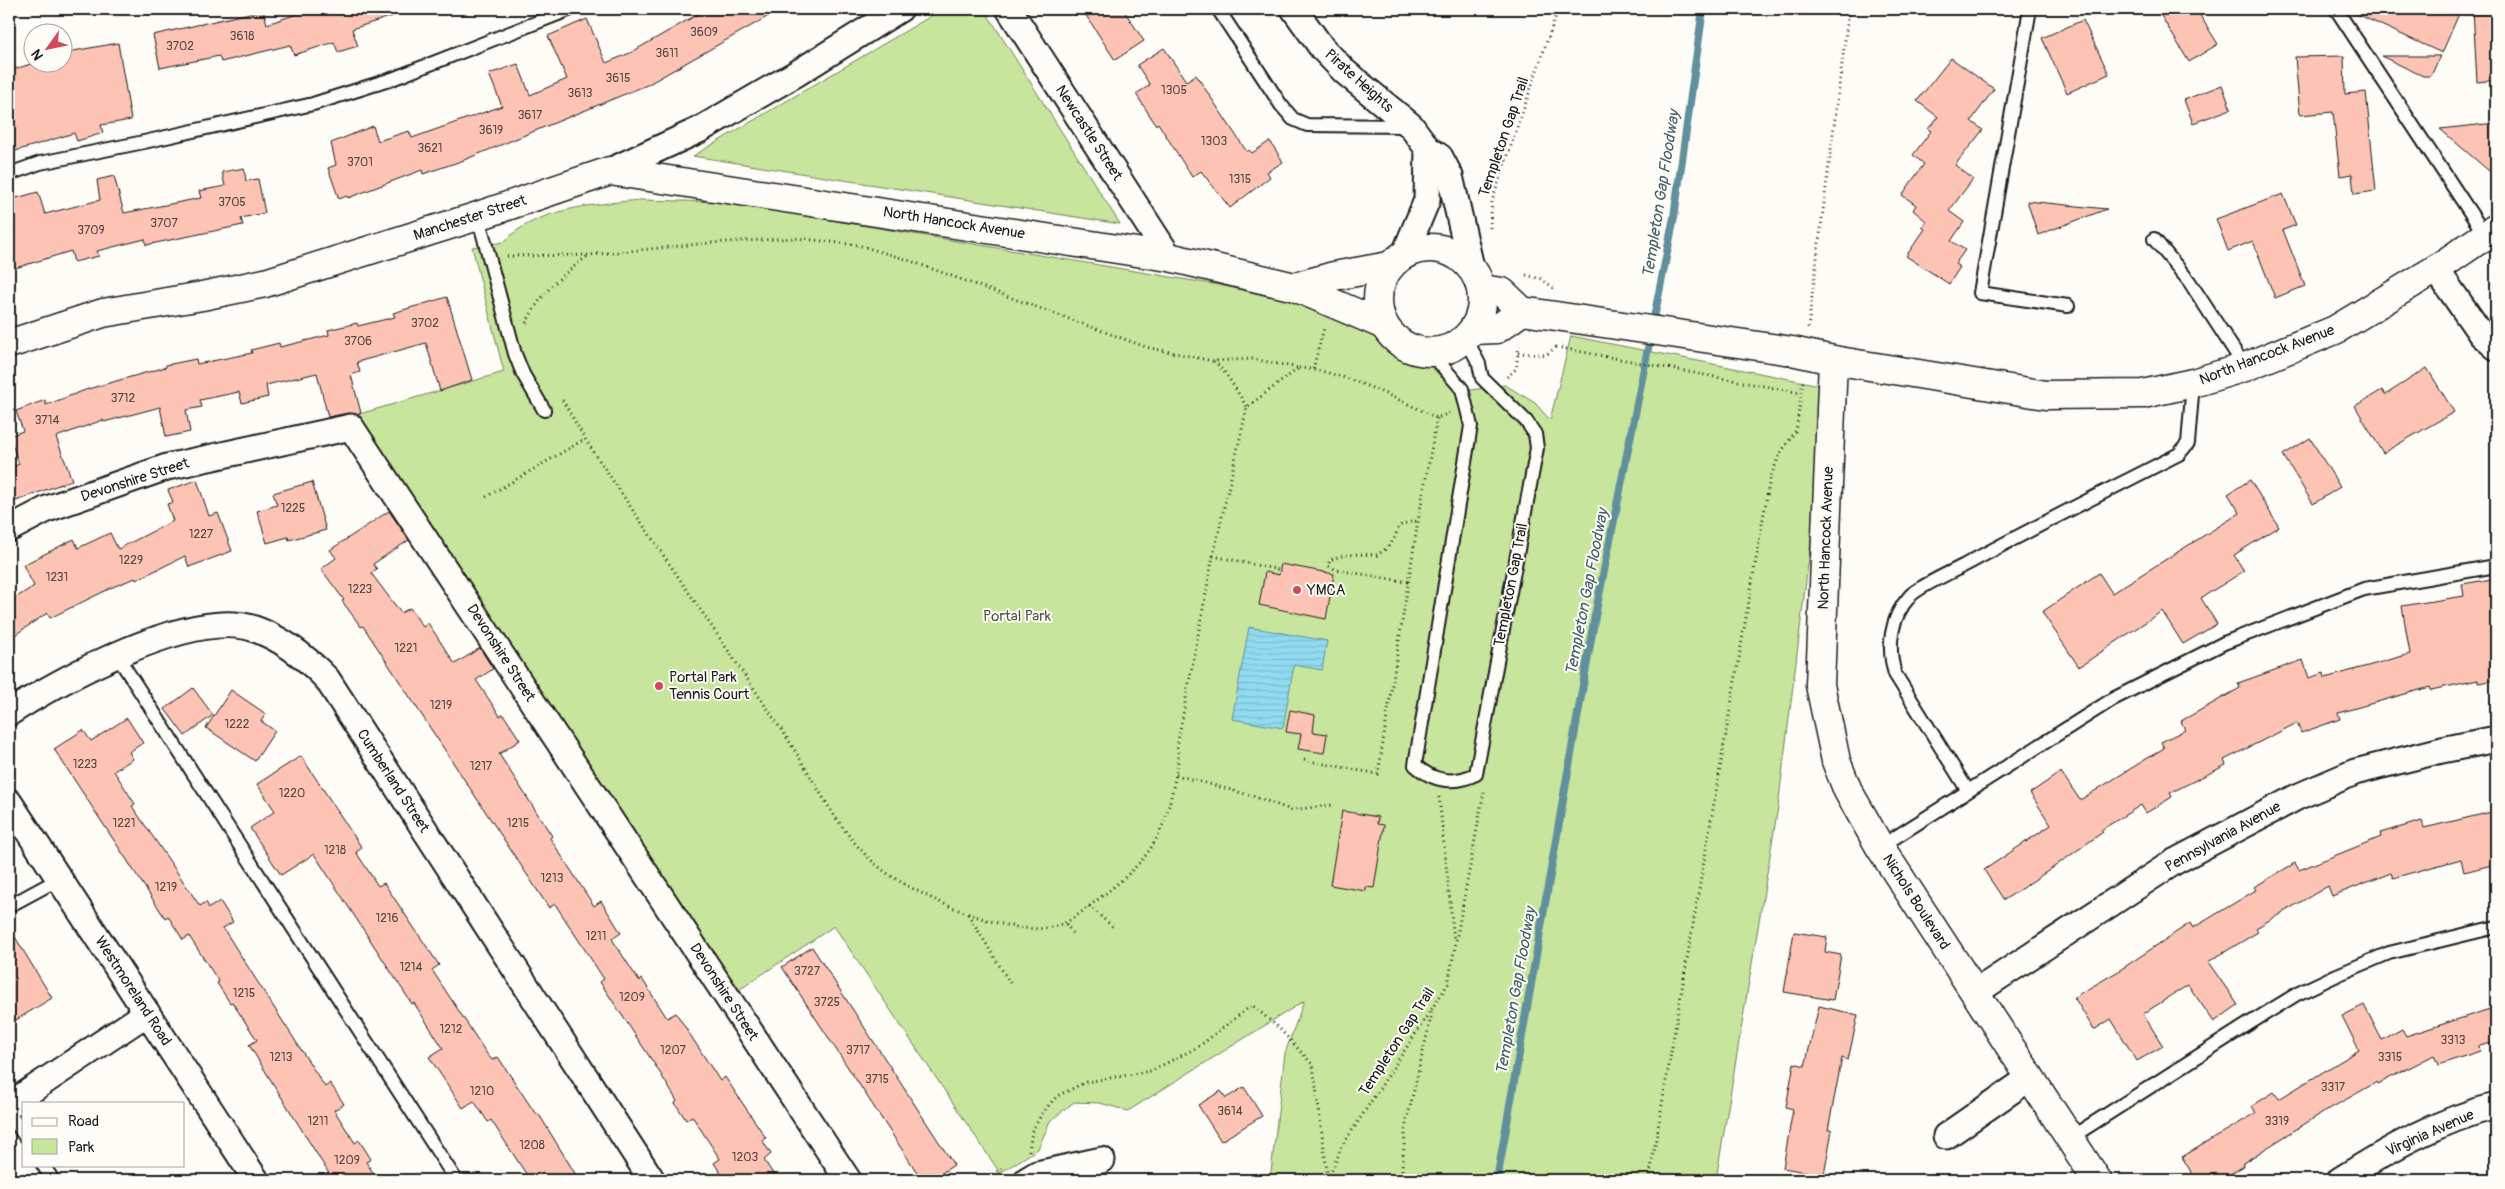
<svg xmlns="http://www.w3.org/2000/svg" width="2505" height="1189" font-family="Pangolin,sans-serif">
  <style>
    .park { fill: #c7e59c; stroke: #72805c }
    .water { fill: url(#water-rules); stroke: #628f9c }
    .lines { fill: none; stroke-linecap: round; stroke-linejoin: round }
    .stream { stroke: #628f9c; stroke-width: 8 }
    .building { fill: #fdc3b4; stroke: #1c1c1c }
    .lane-casing { stroke: #1c1c1c; stroke-width: 16 }
    .street-casing { stroke: #1c1c1c; stroke-width: 29 }
    .secondary-casing { stroke: #1c1c1c; stroke-width: 31 }
    .path { stroke: #1c1c1c; stroke-width: 3; stroke-dasharray: 1 4; stroke-linecap: butt }
    .lane { stroke: #fdfcf7; stroke-width: 12 }
    .street { stroke: #fdfcf7; stroke-width: 25 }
    .secondary { stroke: #fdfcf7; stroke-width: 28 }
    .poi-dot { fill: #d1495b; stroke: #fdfcf7; stroke-width: 2 }
    .labels { text-anchor: middle; dominant-baseline: central; stroke-width: 4; stroke-linejoin: round; paint-order: stroke }
    .number-label { font-size: 12px; fill: #544642 }
    .street-label { font-size: 15px; fill: #1c1c1c; stroke: #fdfcf7 }
    .poi-label { font-size: 15px; fill: #1c1c1c; stroke: #fdfcf7; text-anchor: start }
    .park-label { font-size: 15px; fill: #4f5842; stroke: #fdfcf7 }
    .water-label { font-size: 16px; font-style: italic; fill: #455f67; stroke: #fdfcf7 }
  </style>
  <defs>
    <pattern id="water-rules" width="6" height="5" patternUnits="userSpaceOnUse" patternTransform="scale(1.25)"><rect width="6" height="5" fill="#90dbf1"/><path d="M0 2.5h6" fill="none" stroke="#7cbbce"/></pattern>
  </defs>
  <rect width="100%" height="100%" fill="#fdfcf7"/>
  <filter id="ink" filterUnits="userSpaceOnUse"><feTurbulence type="fractalNoise" baseFrequency=".02" numOctaves="2"/><feDisplacementMap in="SourceGraphic" scale="10" xChannelSelector="R" yChannelSelector="G"/><feConvolveMatrix kernelMatrix="1 2 1 2 8 2 1 2 1" color-interpolation-filters="sRGB"/></filter>
  <g filter="url(#ink)">
    <g class="park">
      <polygon points="943,9 984,9 1120,224 693,156"/>
      <path d="M640,200L723,202L1248,290L1307,305L1361,324L1391,352L1411,362L1431,367L1457,392L1505,385L1535,403L1550,420L1571,336L1830,387L1778,807L1716,1180H1270L1285,1053L1304,1001L1128,1111L1100,1103L1074,1102L1050,1121L1038,1149L1000,1173L834,926L736,992L356,415L504,372L472,247L504,242C535,208 597,204 640,200Z"/>
    </g>
    <polygon class="water" points="1249,627 1327,641 1322,670 1294,665 1283,728 1232,719"/>
    <g class="lines">
      <polyline class="stream" points="1497,1180 1595,616 1674,217 1703,9"/>
    </g>
    <g class="building">
      <polygon points="312,9 402,9 402,13 352,29 358,46 338,52 334,42 294,55 290,45 221,62 219,56 160,68 153,35 263,10 267,24"/>
      <polygon points="707,9 781,9 647,85 464,160 423,174 422,170 348,198 347,196 339,199 328,168 336,165 331,143 373,126 378,141 409,131 412,138 502,106 489,74 518,64 530,95 567,79 548,36 587,19 606,63 630,53"/>
      <polygon points="1082,9 1123,9 1144,41 1115,60"/>
      <polygon points="2157,9 2196,9 2218,44 2189,62"/>
      <polygon points="2346,9 2461,9 2442,53"/>
      <polygon points="2473,9 2496,9 2496,80 2477,82"/>
      <polygon points="2083,20 2109,74 2067,93 2042,38"/>
      <polygon points="118,43 131,120 101,125 103,133 77,141 74,133 9,153 9,71 37,62 62,62 62,53"/>
      <polygon points="1164,48 1186,81 1196,75 1247,152 1249,150 1252,153 1270,141 1283,162 1267,172 1270,177 1230,208 1201,171 1192,177 1158,123 1156,125 1136,94 1150,85 1137,65"/>
      <polygon points="2344,56 2345,94 2366,92 2376,191 2354,194 2352,174 2340,176 2333,112 2300,115 2295,57"/>
      <polygon points="2381,56 2440,56 2431,76 2423,76"/>
      <polygon points="1951,58 1994,89 1971,121 1983,130 1955,165 1973,179 1949,211 1964,222 1951,241 1965,250 1955,264 1960,267 1949,284 1906,256 1925,229 1922,227 1926,221 1913,210 1916,205 1902,195 1924,164 1913,155 1931,131 1928,129 1938,117 1917,101"/>
      <polygon points="2222,85 2231,109 2193,123 2184,100"/>
      <polygon points="2496,123 2496,177 2440,129"/>
      <polygon points="244,168 246,181 258,179 265,213 241,218 243,225 146,245 145,239 97,251 99,256 74,262 71,251 9,270 9,233 15,231 9,212 9,200 38,192 45,214 100,200 97,180 114,176 124,213 201,198 199,191 225,186 222,172"/>
      <polygon points="2283,194 2296,225 2283,230 2305,286 2275,298 2253,241 2228,251 2216,219"/>
      <polygon points="2027,201 2107,209 2038,235"/>
      <polygon points="447,297 472,380 440,391 426,343 357,362 360,372 351,375 361,413 356,414 348,413 328,417 317,373 266,385 268,397 242,403 239,392 200,400 202,407 186,410 190,432 166,437 160,407 104,422 103,420 56,437 72,480 16,501 9,485 9,469 19,464 9,436 23,431 16,411 45,400 46,405 88,389 166,367 166,365 196,359 197,364 252,353 251,350 279,343 280,347 329,335 328,330 357,323 358,326 395,317 393,313"/>
      <polygon points="2427,368 2454,412 2383,453 2355,406 2382,390 2385,395"/>
      <polygon points="2310,438 2340,487 2313,504 2283,455"/>
      <polygon points="197,480 209,516 218,513 232,551 189,567 185,556 136,580 135,578 115,586 50,618 47,613 9,639 9,602 34,586 23,565 74,539 78,548 110,533 118,549 173,521 167,504 173,502 168,490"/>
      <polygon points="2250,480 2279,527 2234,555 2244,571 2201,598 2217,624 2183,644 2162,611 2079,667 2042,612 2099,573 2112,593 2240,513 2228,494"/>
      <polygon points="312,482 326,530 289,540 288,537 267,543 257,511 277,505 273,493"/>
      <polygon points="389,511 409,540 373,564 377,569 371,573 401,613 410,608 423,627 428,623 455,664 480,648 493,669 476,680 500,716 503,714 520,740 499,754 552,836 550,838 594,906 601,901 621,933 612,939 639,981 642,979 667,1018 676,1013 720,1081 725,1077 766,1138 762,1140 771,1154 764,1160 777,1180 725,1180 714,1163 720,1159 692,1116 686,1120 675,1103 677,1101 657,1068 600,982 604,979 555,904 549,908 363,626 361,627 342,601 344,600 321,569 336,558 330,550"/>
      <polygon points="1281,564 1334,574 1326,619 1259,605 1265,572 1279,575"/>
      <polygon points="2492,579 2496,603 2496,680 2478,683 2478,680 2431,690 2430,687 2338,713 2340,719 2301,733 2297,723 2224,760 2226,765 2170,793 2172,797 2146,813 2141,805 2101,830 2103,832 2054,867 2004,900 1984,870 2051,825 2030,793 2061,772 2080,800 2164,748 2161,742 2185,730 2181,721 2240,688 2238,683 2303,660 2309,678 2324,673 2325,678 2410,654 2402,606 2464,596 2462,584"/>
      <polygon points="193,688 213,715 185,736 165,709"/>
      <polygon points="231,690 266,714 261,721 275,731 255,761 206,728"/>
      <polygon points="1290,710 1315,715 1313,732 1327,734 1324,753 1298,749 1301,734 1286,732"/>
      <polygon points="127,718 143,743 129,752 133,759 114,771 135,804 132,806 200,906 206,902 209,908 220,901 233,922 223,928 325,1087 330,1083 344,1104 334,1110 355,1143 359,1140 371,1159 366,1162 378,1180 333,1180 249,1045 257,1040 232,1002 230,1003 217,983 219,982 189,936 183,940 168,916 165,918 54,749 83,730 91,741"/>
      <polygon points="301,756 362,848 356,852 378,886 384,883 439,965 432,970 487,1054 492,1060 498,1057 533,1110 540,1116 579,1180 530,1180 491,1120 488,1122 474,1101 463,1108 429,1057 443,1048 414,1003 412,1004 314,854 281,875 250,828 275,811 257,784"/>
      <polygon points="1342,811 1378,817 1377,824 1384,825 1374,888 1366,887 1366,891 1330,885"/>
      <polygon points="2496,811 2496,864 2464,872 2461,859 2393,878 2391,873 2332,896 2328,886 2256,928 2258,932 2208,962 2238,1005 2214,1022 2188,985 2143,1014 2163,1046 2137,1061 2111,1019 2094,1030 2074,997 2117,972 2190,923 2193,928 2256,890 2254,887 2295,863 2299,870 2381,837 2380,833 2422,821 2424,828"/>
      <polygon points="9,927 52,998 16,1020 9,1009"/>
      <polygon points="1794,932 1827,937 1825,952 1841,955 1833,1000 1784,992"/>
      <polygon points="812,947 954,1165 931,1180 922,1180 782,967"/>
      <polygon points="2364,1005 2382,1040 2402,1029 2406,1036 2496,1007 2496,1042 2479,1046 2480,1051 2438,1065 2434,1055 2378,1084 2377,1082 2322,1113 2243,1163 2244,1166 2220,1180 2196,1180 2182,1157 2256,1113 2252,1106 2274,1092 2279,1099 2359,1050 2342,1016"/>
      <polygon points="1819,1006 1858,1015 1848,1060 1842,1058 1828,1130 1832,1130 1824,1175 1783,1168 1793,1109 1786,1107 1794,1063 1805,1066"/>
      <polygon points="1244,1087 1262,1116 1221,1141 1198,1105 1221,1091 1226,1098"/>
    </g>
    <g class="lines">
      <defs>
        <g id="lane">
          <polyline points="1218,9 1281,105 1293,119 1307,125 1408,126"/>
          <polyline points="2030,9 1980,293 2068,306"/>
          <polyline points="2336,9 2485,235"/>
          <polyline points="9,174 40,163 144,142 313,104 392,79 571,9"/>
          <polyline points="478,216 515,354 523,374 544,410"/>
          <polyline points="2154,239 2189,281 2245,367"/>
          <path d="M1431,353L1462,389L1471,426L1415,765C1434,782 1453,785 1476,774L1537,448L1535,434L1526,421L1482,378L1479,364L1466,338"/>
          <polyline points="116,654 456,1180"/>
          <path d="M1968,791L1895,674C1887,647 1890,618 1910,596C1918,587 1951,572 1963,566C2034,527 2107,491 2179,454L2188,443L2193,383"/>
          <polyline points="1880,847 2113,699 2224,643 2364,589 2496,566"/>
          <polyline points="9,906 59,879"/>
          <polyline points="9,1113 24,1135"/>
          <polyline points="2070,1138 2250,1023 2297,994 2337,975 2389,953 2496,927"/>
          <polyline points="43,1165 53,1180"/>
        </g>
        <g id="street">
          <polyline points="1009,9 1169,257"/>
          <polyline points="1294,9 1322,48 1345,72 1411,126 1428,149 1440,157 1450,176 1471,267"/>
          <polyline points="610,171 699,130 799,72 900,9"/>
          <polyline points="1405,253 1427,200 1428,149"/>
          <polyline points="2436,269 2481,334 2496,347"/>
          <polyline points="9,529 47,509 167,467 351,427 848,1180"/>
          <path d="M9,713C61,679 190,609 252,628C282,638 305,656 327,679L652,1180"/>
          <polyline points="9,802 256,1180"/>
          <polyline points="1976,992 2174,862 2297,797 2355,772 2442,750 2496,739"/>
          <polyline points="9,1105 147,1013"/>
          <polyline points="1946,1136 2031,1077"/>
          <polyline points="1027,1180 1037,1174 1102,1160"/>
          <path d="M2340,1180C2389,1149 2439,1120 2496,1106"/>
        </g>
        <g id="secondary">
          <circle cx="1430" cy="300" r="52"/>
          <polyline points="1295,287 1334,276 1389,266"/>
          <polyline points="1481,289 1502,292 1522,311 1792,351 1833,360"/>
          <polyline points="1473,330 1497,329 1522,311"/>
          <polyline points="9,344 103,313 202,296 265,283 478,216 610,171 1169,257 1295,287 1384,325"/>
          <polyline points="2097,1180 1880,847 1848,791 1836,761 1820,685 1833,360 2046,395 2143,394 2193,383 2245,367 2335,330 2436,269 2496,228"/>
        </g>
      </defs>
      <use href="#lane" class="lane-casing"/>
      <use href="#street" class="street-casing"/>
      <use href="#secondary" class="secondary-casing"/>
      <g class="path">
        <polyline points="1490,228 1492,201 1558,9"/>
        <path d="M507,256L589,255L709,243L795,238L858,245L905,259L1146,347L1213,361L1253,359L1299,368L1247,407L1213,556L1177,746C1180,761 1176,773 1173,788C1161,847 1142,865 1096,901C1080,913 1068,925 1047,928C1002,934 921,897 884,871C842,840 815,781 787,738C720,638 652,539 585,439L562,399"/>
        <polyline points="1526,275 1542,279 1554,288"/>
        <path d="M526,323C544,289 559,278 589,255"/>
        <polyline points="1808,328 1849,9"/>
        <polyline points="1556,347 1801,393"/>
        <polyline points="1518,353 1546,355 1556,347"/>
        <polyline points="1214,361 1226,374 1247,407"/>
        <path d="M1299,368C1340,370 1400,400 1437,418L1449,413"/>
        <polyline points="1313,369 1324,328"/>
        <polyline points="1507,377 1516,369 1519,346"/>
        <polyline points="486,497 585,439"/>
        <polyline points="1213,556 1280,570"/>
        <path d="M1408,582L1337,570L1328,566L1330,560C1346,553 1360,554 1377,555C1381,552 1386,549 1390,545C1402,530 1390,524 1418,521"/>
        <polyline points="1304,760 1378,774 1418,521 1437,418"/>
        <polyline points="1176,775 1253,796 1291,810 1333,805"/>
        <polyline points="1439,797 1454,940"/>
        <polyline points="1089,906 1113,927"/>
        <polyline points="968,914 1010,983"/>
        <polyline points="1066,924 1074,936"/>
        <polyline points="1029,1151 1032,1131 1043,1112 1057,1096 1086,1082 1151,1071 1198,1047 1252,1005 1279,1028 1313,1065 1328,1179"/>
        <polyline points="984,1180 1005,1167"/>
        <polyline points="1328,1180 1342,1146 1448,984 1484,791"/>
        <polyline points="1401,1180 1406,1124 1433,1009"/>
        <polyline points="1649,1180 1770,478 1780,454 1796,430 1803,381"/>
      </g>
      <use href="#lane" class="lane"/>
      <use href="#street" class="street"/>
      <use href="#secondary" class="secondary"/>
    </g>
  </g>
  <g class="poi-dot">
    <circle cx="1297" cy="590" r="5"/>
    <circle cx="659" cy="686" r="5"/>
  </g>
  <g class="labels">
    <g class="number-label">
      <text x="704" y="32">3609</text>
      <text x="242" y="36">3618</text>
      <text x="180" y="46">3702</text>
      <text x="667" y="53">3611</text>
      <text x="618" y="78">3615</text>
      <text x="1174" y="90">1305</text>
      <text x="580" y="93">3613</text>
      <text x="530" y="115">3617</text>
      <text x="491" y="130">3619</text>
      <text x="1214" y="141">1303</text>
      <text x="430" y="148">3621</text>
      <text x="360" y="162">3701</text>
      <text x="1240" y="179">1315</text>
      <text x="232" y="202">3705</text>
      <text x="164" y="223">3707</text>
      <text x="91" y="230">3709</text>
      <text x="425" y="323">3702</text>
      <text x="358" y="341">3706</text>
      <text x="123" y="398">3712</text>
      <text x="47" y="420">3714</text>
      <text x="293" y="508">1225</text>
      <text x="201" y="534">1227</text>
      <text x="131" y="560">1229</text>
      <text x="57" y="577">1231</text>
      <text x="360" y="589">1223</text>
      <text x="406" y="648">1221</text>
      <text x="441" y="705">1219</text>
      <text x="237" y="724">1222</text>
      <text x="85" y="764">1223</text>
      <text x="481" y="766">1217</text>
      <text x="292" y="793">1220</text>
      <text x="124" y="823">1221</text>
      <text x="518" y="823">1215</text>
      <text x="335" y="850">1218</text>
      <text x="552" y="878">1213</text>
      <text x="166" y="887">1219</text>
      <text x="387" y="918">1216</text>
      <text x="596" y="936">1211</text>
      <text x="411" y="967">1214</text>
      <text x="807" y="971">3727</text>
      <text x="244" y="993">1215</text>
      <text x="632" y="997">1209</text>
      <text x="827" y="1002">3725</text>
      <text x="451" y="1029">1212</text>
      <text x="2453" y="1040">3313</text>
      <text x="673" y="1050">1207</text>
      <text x="858" y="1050">3717</text>
      <text x="281" y="1057">1213</text>
      <text x="2390" y="1057">3315</text>
      <text x="877" y="1079">3715</text>
      <text x="2333" y="1087">3317</text>
      <text x="482" y="1091">1210</text>
      <text x="1230" y="1111">3614</text>
      <text x="318" y="1121">1211</text>
      <text x="2277" y="1121">3319</text>
      <text x="532" y="1145">1208</text>
      <text x="745" y="1157">1203</text>
      <text x="347" y="1160">1209</text>
    </g>
    <g class="street-label">
      <text transform="translate(1359 81) rotate(42)">Pirate Heights</text>
      <text transform="translate(1089 133) rotate(57)">Newcastle Street</text>
      <text transform="translate(1504 137) rotate(-71)">Templeton Gap Trail</text>
      <text transform="translate(470 218) rotate(-18)">Manchester Street</text>
      <text transform="translate(954 223) rotate(9)">North Hancock Avenue</text>
      <text transform="translate(2267 355) rotate(-21)">North Hancock Avenue</text>
      <text transform="translate(135 480) rotate(-18)">Devonshire Street</text>
      <text transform="translate(1826 538) rotate(-88)">North Hancock Avenue</text>
      <text transform="translate(1511 585) rotate(-79)">Templeton Gap Trail</text>
      <text transform="translate(501 653) rotate(57)">Devonshire Street</text>
      <text transform="translate(393 781) rotate(57)">Cumberland Street</text>
      <text transform="translate(2223 837) rotate(-29)">Pennsylvania Avenue</text>
      <text transform="translate(1916 902) rotate(57)">Nichols Boulevard</text>
      <text transform="translate(133 991) rotate(57)">Westmoreland Road</text>
      <text transform="translate(724 992) rotate(57)">Devonshire Street</text>
      <text transform="translate(1397 1042) rotate(-57)">Templeton Gap Trail</text>
      <text transform="translate(2430 1133) rotate(-24)">Virginia Avenue</text>
    </g>
    <g class="poi-label">
      <text x="1307" y="590">YMCA</text>
      <text x="669" y="677">Portal Park<tspan x="669" dy="17">Tennis Court</tspan></text>
    </g>
    <g class="park-label">
      <text x="1017" y="616">Portal Park</text>
    </g>
    <g class="water-label">
      <text transform="translate(1661 194) rotate(-81)">Templeton Gap Floodway</text>
      <text transform="translate(1587 592) rotate(-79)">Templeton Gap Floodway</text>
      <text transform="translate(1516 991) rotate(-80)">Templeton Gap Floodway</text>
    </g>
  </g>
  <rect width="2505" height="1189" fill="none" stroke="#fdfcf7" stroke-width="30"/>
  <rect x="15" y="15" width="2475" height="1159" fill="none" stroke="#1c1c1c" stroke-width="2" filter="url(#ink)"/>
  <rect x="22" y="1102" width="162" height="65" fill="#fdfcf7" stroke="#a3a29f"/>
  <rect x="32" y="1118" width="25" height="8" fill="#fdfcf7" stroke="#a3a29f"/>
  <text x="68" y="1126" font-size="15" fill="#1c1c1c">Road</text>
  <rect x="32" y="1139" width="25" height="15" fill="#c7e59c" stroke="#a3a29f"/>
  <text x="68" y="1152" font-size="15" fill="#1c1c1c">Park</text>
  <g transform="translate(48 48) rotate(237)"><circle r="24" fill="#fdfcf7" stroke="#a3a29f"/>
  <path d="M0-4L9 19L0 12L-9 19Z" fill="#d1495b"/>
  <text y="-8" font-size="14" font-weight="bold" text-anchor="middle" fill="#1c1c1c">N</text>
  </g>
</svg>
